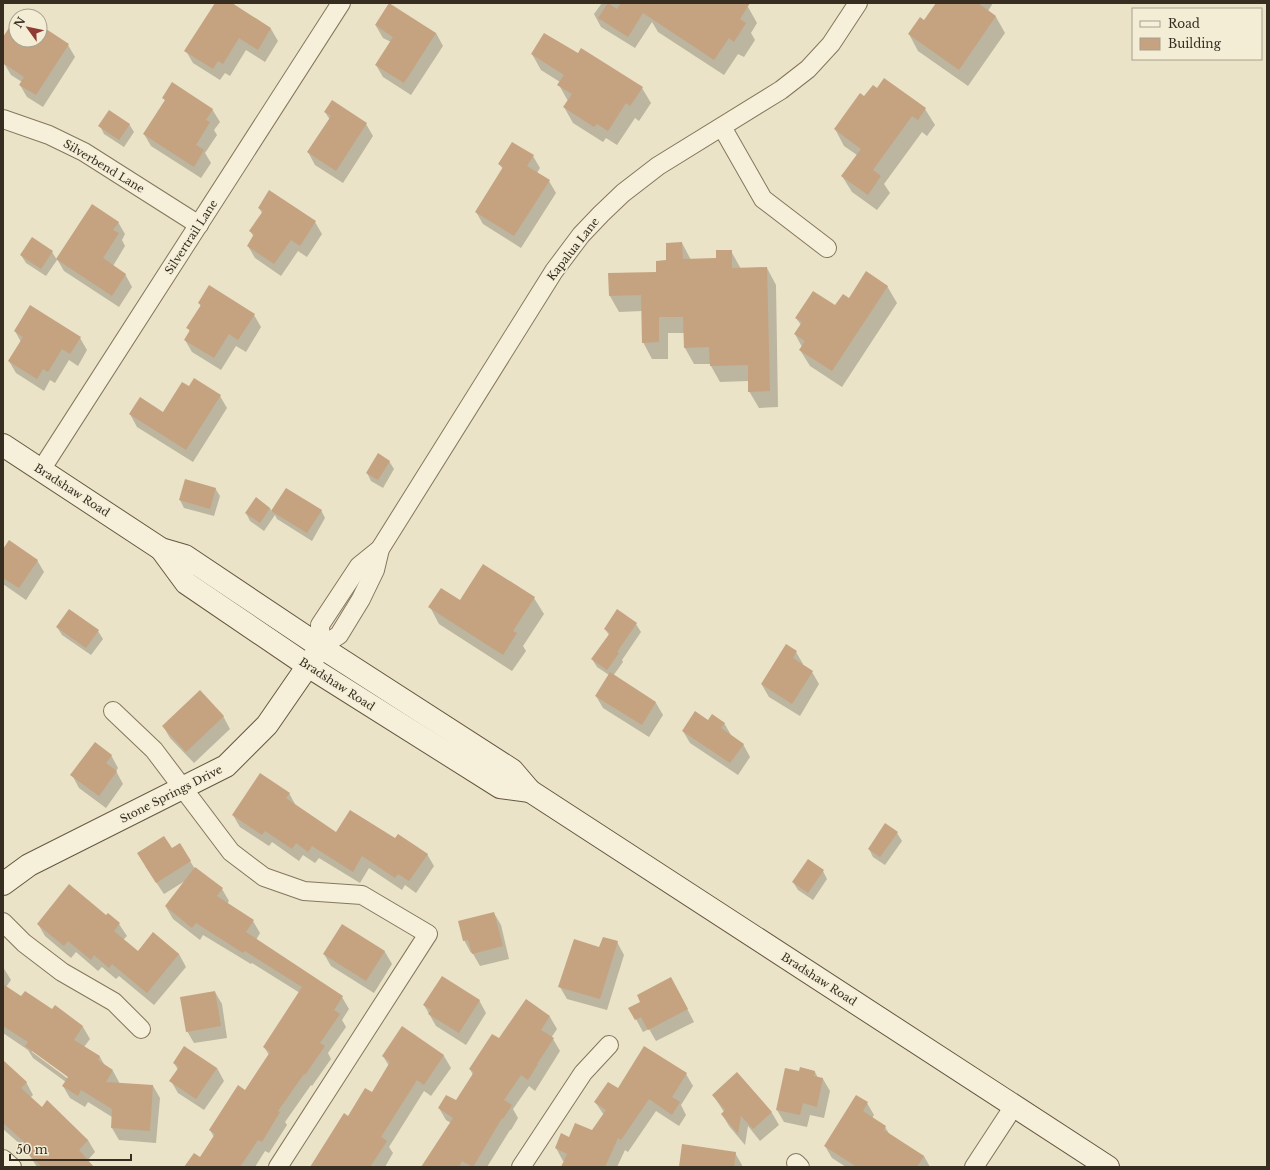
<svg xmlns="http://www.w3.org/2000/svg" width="1270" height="1170" font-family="'Libre Baskerville',serif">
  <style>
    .shadow { fill: #0003; fill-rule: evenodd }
    .building { fill: #c5a381 }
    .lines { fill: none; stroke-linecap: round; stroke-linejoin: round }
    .street-casing { stroke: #85765e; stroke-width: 20 }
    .secondary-casing { stroke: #675741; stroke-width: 24 }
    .street { stroke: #f6f0da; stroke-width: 18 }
    .secondary { stroke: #f6f0da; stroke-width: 22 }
    .labels { text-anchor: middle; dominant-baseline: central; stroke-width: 3; stroke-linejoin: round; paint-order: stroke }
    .street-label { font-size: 11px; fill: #372d20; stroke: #f3edd6 }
  </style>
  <rect width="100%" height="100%" fill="#ebe3c7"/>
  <g class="shadow">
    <polygon points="216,3 230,3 271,29 278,41 265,62 246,50 230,76 225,73 220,80 193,63 186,51"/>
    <polygon points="602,3 742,3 748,7 757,23 751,33 755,40 744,57 738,54 724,75 658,32 652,22 635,48 601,27 594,14"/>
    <polygon points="937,3 993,3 988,11 996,17 1005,33 968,86 918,51 909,34 924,21"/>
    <polygon points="16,26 16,40 40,40 40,27 68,45 75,57 43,107 27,97 20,85 22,82 11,75 5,65 3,64 3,39"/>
    <polygon points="376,26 436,33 443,46 411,95 383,77 376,65 391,42 383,38"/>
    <polygon points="532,54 578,54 642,88 651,103 639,121 635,118 617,145 606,138 603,142 573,123 564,107 568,101 559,85 560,82 541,70"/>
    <polygon points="877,89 925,109 935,125 927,136 922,132 884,184 890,193 877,210 852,192 842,176 857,155 844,146 835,129 865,98"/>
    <polygon points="164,98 212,109 220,122 214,130 217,135 205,153 211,163 201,178 151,146 144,134 165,101"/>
    <polygon points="325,112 366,124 373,136 343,183 315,165 308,152 330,120"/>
    <polygon points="129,124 134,132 124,147 104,134 100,126"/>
    <polygon points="533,156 540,168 537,173 549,181 556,193 521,248 483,224 476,212 503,169 499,164"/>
    <polygon points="259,208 315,222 322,234 307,257 298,251 281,276 255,258 248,246 254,237 250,231 262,213"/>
    <polygon points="118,222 125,234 122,240 125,246 113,266 125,274 132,287 119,307 64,271 57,259"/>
    <polygon points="682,243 691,260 717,259 731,251 741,269 767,268 776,285 778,407 759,408 749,391 749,381 720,382 711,366 711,364 694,364 685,348 684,333 668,333 668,359 652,359 643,342 642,311 619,312 610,296 657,273"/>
    <polygon points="52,252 57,260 46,276 26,263 21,255"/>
    <polygon points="887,286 897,303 842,387 810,366 800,350 802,347 795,334 801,325 796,318 836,307 849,299"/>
    <polygon points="199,303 254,315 261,327 246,352 236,346 221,370 192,352 185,340 190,332 188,328 201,307"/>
    <polygon points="15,331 80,338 87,350 78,366 69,360 55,383 50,380 44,391 16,373 9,361 21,342"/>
    <polygon points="189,388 220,396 227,408 193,462 137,427 130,414 163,413"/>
    <polygon points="389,461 394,469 383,488 371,481 367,473"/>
    <polygon points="215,488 220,496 214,516 184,508 180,500"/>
    <polygon points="286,489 321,510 325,518 312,541 277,519 275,515 264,531 250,521 246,513 270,508 272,512"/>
    <polygon points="3,551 37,560 44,572 26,600 3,584"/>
    <polygon points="534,598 544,614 523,646 526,651 512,671 439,624 430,607 460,601"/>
    <polygon points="618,611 636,624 641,632 622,660 623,662 613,676 656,703 663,715 649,737 603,708 596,696 609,675 597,667 592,659 609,635 605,629"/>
    <polygon points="57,627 98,631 103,639 91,655 62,635"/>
    <polygon points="796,652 803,664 803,666 812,672 819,684 800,716 769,697 762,685"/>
    <polygon points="223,716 230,729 194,763 170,738 163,726"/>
    <polygon points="709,721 724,723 731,735 743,744 750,757 738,775 690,743 683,731"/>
    <polygon points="111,755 118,768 116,771 123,784 106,808 79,788 72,775"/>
    <polygon points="289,793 296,806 336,834 396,840 427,854 434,866 416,893 405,885 402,890 369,868 360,883 319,858 315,863 303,855 299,861 272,842 269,846 240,827 233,815"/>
    <polygon points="897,833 902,841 885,865 873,857 869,849"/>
    <polygon points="172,849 190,861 195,869 196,868 222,889 229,901 227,904 253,921 260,933 256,940 342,997 349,1009 342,1020 346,1027 328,1053 331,1059 312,1086 311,1085 285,1122 287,1125 269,1153 265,1151 255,1167 186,1167 200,1158 214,1137 210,1130 245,1091 269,1055 264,1047 300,993 252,963 251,964 203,935 200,940 173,919 166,907 185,881 164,894 145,866"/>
    <polygon points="823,871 827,879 813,900 798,890 793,882"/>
    <polygon points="494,913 501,925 509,959 480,966 472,952 471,953 464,940"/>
    <polygon points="108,914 119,924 127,936 123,940 138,952 153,933 179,954 186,967 154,1005 119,976 116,979 102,967 98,971 76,952 71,958 45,936 38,924 106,916"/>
    <polygon points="342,925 385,952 392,964 374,993 331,966 324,954"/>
    <polygon points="617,942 624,955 607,1010 567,999 560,987 600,948"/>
    <path d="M3,967L11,980L6,987L21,998L52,1011L55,1007L83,1027L90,1039L84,1047L100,1057L105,1066L113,1071L120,1084L153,1086L160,1098L156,1143L119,1140L112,1128V1117L88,1102L85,1107L70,1098L63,1086L66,1082L33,1058L28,1050L3,1033ZM32,1050L72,1079L71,1081L32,1052Z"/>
    <polygon points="678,991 694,1022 656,1041 649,1029 643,1032 630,1008 642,1002"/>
    <polygon points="215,992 222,1004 227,1038 194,1043 187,1031"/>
    <polygon points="479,1000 486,1013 466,1045 436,1026 424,1005"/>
    <polygon points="526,1001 550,1017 557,1029 551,1038 553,1039 560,1051 535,1091 529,1086 513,1109 518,1118 511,1130 510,1130 487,1167 422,1167 451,1123 446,1120 439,1108 456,1102 473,1075 470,1069 500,1040"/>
    <polygon points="402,1028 444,1056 451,1068 431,1096 424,1091 389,1147 393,1153 385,1167 311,1167 348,1117 372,1093 389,1066 383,1056"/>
    <polygon points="3,1060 5,1063 26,1082 33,1095 30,1098 42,1108 88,1140 95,1152 87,1161 92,1167 37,1167 28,1153 29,1152 3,1129"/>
    <polygon points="174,1063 217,1068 224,1081 204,1110 178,1093 171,1081 178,1070"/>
    <polygon points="799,1072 815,1072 818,1078 823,1079 830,1091 824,1118 810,1115 807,1127 784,1122 777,1110"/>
    <polygon points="737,1073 772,1113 779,1125 760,1141 748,1126 745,1145 729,1126 722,1114 724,1112 713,1095"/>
    <polygon points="686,1074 693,1086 681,1105 686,1115 679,1126 656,1111 628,1152 625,1150 617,1167 565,1167 565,1161 563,1161 556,1148 562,1135 570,1138 593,1131 604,1115 595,1102 618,1090"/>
    <polygon points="867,1103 874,1115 872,1118 885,1127 890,1135 924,1156 930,1167 846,1167 832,1158 825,1146"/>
    <polygon points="735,1153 742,1165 742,1167 680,1167"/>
  </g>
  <g class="building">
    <polygon points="215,3 232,3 271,28 258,50 239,38 223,64 218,61 213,69 184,51"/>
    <polygon points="389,3 436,33 404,83 375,65 393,37 375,25"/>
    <polygon points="608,3 617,9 621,3 750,3 740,19 746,23 734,42 729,38 714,60 643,13 628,37 598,18"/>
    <polygon points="936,3 978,3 996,16 959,70 908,34 920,17 924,20"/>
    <polygon points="12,23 16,25 16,40 40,41 40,25 69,44 36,95 19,85 24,77 3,63 3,37"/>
    <polygon points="544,33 578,53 581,48 643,87 630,106 626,103 608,131 597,124 594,127 563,107 572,94 557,85 564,75 531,54"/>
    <polygon points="884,78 926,108 918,120 912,116 873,170 881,176 868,195 841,176 861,149 834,129 860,93 864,96 873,85 877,88"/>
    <polygon points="172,82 213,109 206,120 210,122 196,145 204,150 194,167 143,134 165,100 162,98"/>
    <polygon points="332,100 367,123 336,171 307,152 331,116 324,112"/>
    <polygon points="109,110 130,124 119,140 98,126"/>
    <polygon points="512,142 534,155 527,166 550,180 514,236 475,212 503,167 498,164"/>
    <polygon points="269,190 316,221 300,246 291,240 274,264 247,246 254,234 249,231 263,211 258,208"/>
    <polygon points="92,204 119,222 113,230 119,233 103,258 126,274 112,296 56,259"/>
    <polygon points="32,237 53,251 41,269 20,255"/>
    <polygon points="682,242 683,259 716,258 716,250 732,250 732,268 767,267 770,391 748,392 748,365 710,366 709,347 684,348 683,317 659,317 659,342 642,343 641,295 609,296 608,273 656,272 656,261 666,260 666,243"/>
    <polygon points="866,271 888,286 832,371 799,350 805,341 794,334 802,322 795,318 813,291 835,305 843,294 849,298"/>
    <polygon points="209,285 255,314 238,340 229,334 214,358 184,340 190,330 186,328 201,305 198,303"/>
    <polygon points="30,305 81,337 70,354 62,349 48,372 43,369 37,379 8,361 23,337 14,331"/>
    <polygon points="194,378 221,395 186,450 129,414 140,397 163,412 182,382 189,386"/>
    <polygon points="378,453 390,461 378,480 366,473"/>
    <polygon points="185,479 216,488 210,509 179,500"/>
    <polygon points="286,488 322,510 307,533 271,511"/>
    <polygon points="256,497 270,508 260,523 245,513"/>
    <polygon points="9,540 38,560 19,588 3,578 3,549"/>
    <polygon points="483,564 535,597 513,631 517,633 503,655 428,607 441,588 460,600"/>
    <polygon points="69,609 99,630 86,648 56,627"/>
    <polygon points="617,609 637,623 617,652 619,653 607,670 591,659 610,633 604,629"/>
    <polygon points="786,644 797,651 793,658 813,671 792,704 761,684"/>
    <polygon points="610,672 656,702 642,725 595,696"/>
    <polygon points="200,690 224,716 186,752 162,726"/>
    <polygon points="695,711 708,720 712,714 725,723 721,728 744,744 730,763 682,731"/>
    <polygon points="95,742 112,755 106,763 117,771 99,796 70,775"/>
    <polygon points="260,773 290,793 286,798 336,832 350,810 395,838 398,834 428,854 409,881 398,874 395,878 362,856 353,872 312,846 308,852 296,843 292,849 265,831 262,835 232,815"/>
    <polygon points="885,823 898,832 880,857 868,849"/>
    <polygon points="164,836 172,848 180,843 191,861 156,883 137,853"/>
    <polygon points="808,859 824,870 808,893 792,882"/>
    <polygon points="195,867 223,888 217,896 254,920 246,932 343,996 334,1010 340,1014 320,1043 325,1046 305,1075 304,1074 278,1111 280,1112 262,1142 258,1140 240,1167 184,1167 194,1153 200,1157 215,1134 209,1130 238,1085 245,1090 270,1052 263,1047 302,987 245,951 243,953 196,923 192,928 165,906"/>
    <polygon points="69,884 106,915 108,913 120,923 114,931 138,951 153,932 179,954 147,993 112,964 109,968 94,955 91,960 68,941 64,946 37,924"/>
    <polygon points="494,912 503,946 472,954 468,940 463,941 458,921"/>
    <polygon points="342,924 385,951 366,981 323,954"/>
    <polygon points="603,937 618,941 600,999 558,987 574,939 599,947"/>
    <polygon points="442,976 480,1000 459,1033 428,1014 431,1010 423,1005"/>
    <polygon points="671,977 688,1009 648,1030 641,1017 635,1020 628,1008 640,1002 637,995"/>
    <polygon points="3,984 21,996 25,991 52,1009 55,1005 83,1026 74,1040 100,1056 98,1060 113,1070 106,1082 153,1085 150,1131 111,1128 112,1109 81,1090 78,1096 62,1086 68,1077 25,1046 28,1042 3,1026"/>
    <polygon points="215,991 221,1026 186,1032 180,997"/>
    <polygon points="526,999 550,1016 541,1030 554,1038 537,1064 538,1064 528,1080 521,1075 504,1100 512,1105 503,1119 502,1118 473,1167 462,1161 459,1167 421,1167 453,1118 438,1108 446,1095 456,1100 474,1072 469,1069 492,1034 499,1038"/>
    <polygon points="402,1026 444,1055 424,1085 417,1080 381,1137 387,1141 370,1167 310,1167 344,1113 348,1116 365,1088 372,1092 390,1062 382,1056"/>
    <polygon points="184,1046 217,1068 196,1099 169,1081 179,1067 173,1063"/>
    <polygon points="644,1046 687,1073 672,1097 680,1102 672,1115 649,1099 621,1140 618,1138 605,1167 561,1167 567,1154 555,1148 561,1133 569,1137 575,1123 592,1130 606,1110 594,1102 608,1082 618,1088"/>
    <polygon points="3,1060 27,1082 21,1088 42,1107 47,1100 88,1140 79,1150 94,1167 42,1167 27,1153 31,1148 3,1123"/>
    <polygon points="800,1067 815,1071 814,1076 823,1078 817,1107 803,1103 800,1115 776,1110 785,1068 799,1071"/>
    <polygon points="737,1072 772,1112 753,1129 741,1116 738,1134 721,1114 725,1110 712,1095"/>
    <polygon points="856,1095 868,1102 863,1111 886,1126 884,1130 924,1156 917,1167 857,1167 824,1146"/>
    <polygon points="682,1144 736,1152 734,1167 679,1167"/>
  </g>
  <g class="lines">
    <defs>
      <g id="street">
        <polyline points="3,119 49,135 84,152 199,225"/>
        <polyline points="722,127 763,199 827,248"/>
        <polyline points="41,470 341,3"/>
        <polyline points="321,647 339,635 361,599 375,570 380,549 554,271 581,235 601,214 623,193 658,166 781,90 808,69 831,44 858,3"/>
        <polyline points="321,647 320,625 359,566 380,549"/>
        <polyline points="113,711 154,750 231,852 264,877 304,891 362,895 428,934 278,1167"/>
        <polyline points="3,922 24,943 62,972 114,1002 141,1029"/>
        <polyline points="3,1159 12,1167"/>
        <polyline points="796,1163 800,1167"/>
        <polyline points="521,1167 583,1073 609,1045"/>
        <polyline points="974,1167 1014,1106"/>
      </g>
      <g id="secondary">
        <polyline points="3,445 161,549 185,556 321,647 512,770 530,791 1108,1167"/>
        <polyline points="161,549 186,583 308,666 500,787 530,791"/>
        <polyline points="3,884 29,865 226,766 267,725 316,654"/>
      </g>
    </defs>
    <use href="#street" class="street-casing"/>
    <use href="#secondary" class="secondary-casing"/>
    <use href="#street" class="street"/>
    <use href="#secondary" class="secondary"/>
  </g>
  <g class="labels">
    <g class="street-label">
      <text transform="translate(104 166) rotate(31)">Silverbend Lane</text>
      <text transform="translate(191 237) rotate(-57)">Silvertrail Lane</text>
      <text transform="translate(573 249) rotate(-52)">Kapalua Lane</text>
      <text transform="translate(72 490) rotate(33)">Bradshaw Road</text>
      <text transform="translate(337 684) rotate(33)">Bradshaw Road</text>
      <text transform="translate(171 794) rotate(-27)">Stone Springs Drive</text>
      <text transform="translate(819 979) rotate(33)">Bradshaw Road</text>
    </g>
  </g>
  <rect width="1270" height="1170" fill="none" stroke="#372d20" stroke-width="8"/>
  <rect x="1132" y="8" width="130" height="52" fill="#f3edd6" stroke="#a8a08d"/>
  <rect x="1140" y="21" width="20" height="6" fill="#f6f0da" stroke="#a8a08d"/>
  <text x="1168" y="28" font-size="12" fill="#372d20">Road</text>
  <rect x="1140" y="38" width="20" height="12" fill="#c5a381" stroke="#a8a08d"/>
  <text x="1168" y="48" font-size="12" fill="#372d20">Building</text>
  <g transform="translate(28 28) rotate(303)"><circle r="19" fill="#f3edd6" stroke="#a8a08d"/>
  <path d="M0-3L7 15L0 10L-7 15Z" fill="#8f3a33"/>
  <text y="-6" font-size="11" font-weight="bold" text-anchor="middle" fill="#372d20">N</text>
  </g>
  <path d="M10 1154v6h121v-6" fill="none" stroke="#372d20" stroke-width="2"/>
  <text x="16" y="1154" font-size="12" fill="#372d20" stroke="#f3edd6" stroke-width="3" paint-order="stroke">50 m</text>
</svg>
